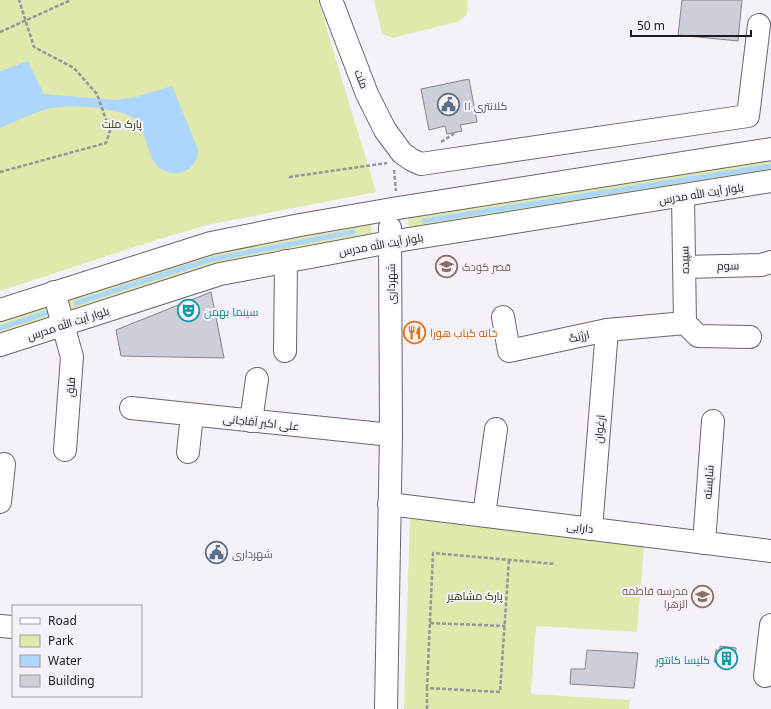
<svg xmlns="http://www.w3.org/2000/svg" width="771" height="709" font-family="'Noto Sans',Cairo,sans-serif">
  <style>
    .green { fill: #e0e8ab }
    .water { fill: #add6fc }
    .lines { fill: none; stroke-linecap: round; stroke-linejoin: round }
    .stream { stroke: #add6fc; stroke-width: 5 }
    .building { fill: #cdced7; stroke: #84848c }
    .minor-casing { stroke: #6a656c; stroke-width: 24 }
    .major-casing { stroke: #6a656c; stroke-width: 24 }
    .path { stroke: #98959b; stroke-width: 2.5; stroke-dasharray: 4 2; stroke-linecap: butt }
    .minor { stroke: #fff; stroke-width: 22 }
    .major { stroke: #fff; stroke-width: 22 }
    .labels { text-anchor: middle; dominant-baseline: central; stroke-width: 4; stroke-linejoin: round; paint-order: stroke }
    .street-label { font-size: 11px; fill: #1d1b1e; stroke: #f6f1f9 }
    .service-label { font-size: 11px; fill: #4e5e75; stroke: #f6f1f9; text-anchor: start }
    .park-label { font-size: 11px; fill: #343805; stroke: #f6f1f9 }
    .education-label { font-size: 11px; fill: #785e54; stroke: #f6f1f9; text-anchor: start }
    .culture-label { font-size: 11px; fill: #0d838f; stroke: #f6f1f9; text-anchor: start }
    .food-label { font-size: 11px; fill: #c56008; stroke: #f6f1f9; text-anchor: start }
  </style>
  <rect width="100%" height="100%" fill="#f6f1f9"/>
  <g class="green">
    <polygon points="0,0 318,0 376,192 207,225 150,242 0,291"/>
    <polygon points="374,0 468,0 467,15 457,22 393,38 382,34"/>
    <polygon points="771,149 771,181 411,239 406,207"/>
    <polygon points="370,213 373,245 73,317 64,299 72,287"/>
    <polygon points="44,301 53,319 0,345 0,310"/>
    <polygon points="410,519 644,545 637,632 536,626 531,694 630,700 629,709 404,709"/>
  </g>
  <path class="water" d="M28,61L44,94L116,100L136,97L172,86L198,149C198,170 178,179 161,169C150,162 147,143 143,131C142,128 142,125 140,123C127,107 70,104 51,108C37,111 15,122 0,128V71Z"/>
  <g class="lines">
    <g class="stream">
      <polyline points="424,221 771,166"/>
      <polyline points="76,303 209,260 353,232"/>
      <polyline points="0,328 46,313"/>
    </g>
  </g>
  <g class="building">
    <polygon points="682,0 742,0 738,41 678,35"/>
    <polygon points="469,79 477,122 460,125 462,131 447,134 445,126 429,130 421,89"/>
    <polygon points="211,292 224,358 121,356 116,330"/>
    <polygon points="720,646 736,648 735,665 714,662 716,650 720,650"/>
    <polygon points="587,650 638,653 634,688 570,684 571,669 585,669"/>
  </g>
  <g class="lines">
    <defs>
      <g id="minor">
        <polyline points="331,0 367,94 385,130 402,153 412,160 421,164 748,116 759,25"/>
        <polyline points="683,196 685,323"/>
        <polyline points="685,267 761,265 771,262"/>
        <polyline points="54,292 72,357 65,450"/>
        <polyline points="503,317 509,351 607,330 685,323"/>
        <polyline points="685,323 698,336 750,337"/>
        <polyline points="285,351 286,261"/>
        <polyline points="131,408 391,435"/>
        <polyline points="251,421 257,379"/>
        <polyline points="188,452 192,415"/>
        <polyline points="0,502 4,464"/>
        <polyline points="389,504 771,551"/>
        <polyline points="484,515 496,429"/>
        <polyline points="591,529 607,330"/>
        <polyline points="704,543 713,421"/>
        <polyline points="0,626 13,627"/>
        <polyline points="765,676 771,625"/>
      </g>
      <g id="major">
        <polyline points="0,310 211,243 300,225 398,208 771,149"/>
        <polyline points="0,345 220,274 390,242 771,181"/>
        <polyline points="386,709 391,435 390,228"/>
      </g>
    </defs>
    <use href="#minor" class="minor-casing"/>
    <use href="#major" class="major-casing"/>
    <g class="path">
      <polyline points="0,32 71,0"/>
      <polyline points="441,142 455,133"/>
      <polyline points="394,170 396,191"/>
      <polyline points="0,172 106,143 110,131 97,94 74,68 34,47 19,0"/>
      <polyline points="289,177 387,163"/>
      <polyline points="430,623 505,626"/>
      <polyline points="427,688 433,553 555,564"/>
      <polyline points="427,709 427,688 500,692 509,560"/>
    </g>
    <use href="#minor" class="minor"/>
    <use href="#major" class="major"/>
  </g>
  <defs>
    <symbol id="civic-ring" viewBox="-11 -11 22 22"><circle r="9.5" fill="#f6f1f9" stroke="#5c6f8a" stroke-width="1.5"/><path d="M-.6-6.5H3V-4.5H.6V-3L4-1V1h2V6H-6V1h2V-1L-.6-3ZM-1.2 2.5V6h2.4V2.5Z" fill="#5c6f8a"/></symbol>
    <symbol id="school-ring" viewBox="-11 -11 22 22"><circle r="9.5" fill="#f6f1f9" stroke="#8d6e63" stroke-width="1.5"/><path d="M0-5L7-2L0 1L-7-2ZM-4 1L0 2.5L4 1V4Q0 6-4 4Z" fill="#8d6e63"/></symbol>
    <symbol id="theatre-ring" viewBox="-11 -11 22 22"><circle r="9.5" fill="#f6f1f9" stroke="#0f9aa8" stroke-width="1.5"/><path d="M-5-5.5Q0-4 5-5.5V0Q5 5 0 6Q-5 5-5 0ZM-3.3-2.5H-1v1.5H-3.3ZM1-2.5H3.3v1.5H1ZM-2.8 1Q0 5.5 2.8 1Z" fill="#0f9aa8"/></symbol>
    <symbol id="restaurant-ring" viewBox="-11 -11 22 22"><circle r="9.5" fill="#f6f1f9" stroke="#e8710a" stroke-width="1.5"/><path d="M-5-6h1v4h1v-4h1v4h1v-4h1v5L-1.5 .5V6h-2V.5L-5-1ZM5-6V6H3V1.5H1.5Q1.5-4 5-6Z" fill="#e8710a"/></symbol>
    <symbol id="building-ring" viewBox="-11 -11 22 22"><circle r="9.5" fill="#f6f1f9" stroke="#0f9aa8" stroke-width="1.5"/><path d="M-4-6H4V6H1V3H-1V6H-4ZM-2.5-4.3h1.7v1.8h-1.7ZM.8-4.3h1.7v1.8H.8ZM-2.5-1h1.7V.8h-1.7ZM.8-1h1.7V.8H.8Z" fill="#0f9aa8"/></symbol>
  </defs>
  <g fill-rule="evenodd">
    <use href="#civic-ring" x="436" y="92" width="25" height="25"/>
    <use href="#school-ring" x="434" y="254" width="25" height="25"/>
    <use href="#theatre-ring" x="176" y="298" width="25" height="25"/>
    <use href="#restaurant-ring" x="402" y="320" width="25" height="25"/>
    <use href="#civic-ring" x="204" y="540" width="25" height="25"/>
    <use href="#school-ring" x="690" y="584" width="25" height="25"/>
    <use href="#building-ring" x="714" y="646" width="25" height="25"/>
  </g>
  <g class="labels">
    <g class="street-label">
      <text transform="translate(362 79) rotate(69)">ملت</text>
      <text transform="translate(701 193) rotate(-9)">بلوار آیت الله مدرس</text>
      <text transform="translate(381 244) rotate(-10)">بلوار آیت الله مدرس</text>
      <text transform="translate(684 260) rotate(-91)">سپیده</text>
      <text transform="translate(728 265) rotate(-1)">سوم</text>
      <text transform="translate(390 284) rotate(-90)">شهرداری</text>
      <text transform="translate(68 323) rotate(-18)">بلوار آیت الله مدرس</text>
      <text transform="translate(579 336) rotate(-12)">ارژنگ</text>
      <text transform="translate(70 387) rotate(-86)">فلق</text>
      <text transform="translate(261 422) rotate(6)">علی اکبر آقاجانی</text>
      <text transform="translate(599 429) rotate(-85)">ارغوان</text>
      <text transform="translate(708 482) rotate(-86)">شایسته</text>
      <text transform="translate(580 527) rotate(7)">دارایی</text>
    </g>
    <g class="service-label">
      <text x="464" y="105">کلانتری ۱۱</text>
      <text x="232" y="553">شهرداری</text>
    </g>
    <g class="park-label">
      <text x="122" y="123">پارک ملت</text>
      <text x="475" y="595">پارک مشاهیر</text>
    </g>
    <g class="education-label">
      <text x="462" y="266">قصر کودک</text>
      <text x="688" y="590" text-anchor="end">مدرسه فاطمه<tspan x="688" dy="13">الزهرا</tspan></text>
    </g>
    <g class="culture-label">
      <text x="204" y="311">سینما بهمن</text>
      <text x="710" y="659" text-anchor="end">کلیسا کانتور</text>
    </g>
    <g class="food-label">
      <text x="430" y="332">خانه کباب هورا</text>
    </g>
  </g>
  <rect x="12" y="605" width="130" height="92" fill="#f6f1f9" stroke="#9f9ba1"/>
  <rect x="20" y="618" width="20" height="6" fill="#ffffff" stroke="#9f9ba1"/>
  <text x="48" y="625" font-size="12" fill="#1d1b1e">Road</text>
  <rect x="20" y="635" width="20" height="12" fill="#e0e8ab" stroke="#9f9ba1"/>
  <text x="48" y="645" font-size="12" fill="#1d1b1e">Park</text>
  <rect x="20" y="655" width="20" height="12" fill="#add6fc" stroke="#9f9ba1"/>
  <text x="48" y="665" font-size="12" fill="#1d1b1e">Water</text>
  <rect x="20" y="675" width="20" height="12" fill="#cdced7" stroke="#9f9ba1"/>
  <text x="48" y="685" font-size="12" fill="#1d1b1e">Building</text>
  <path d="M631 30v6h120v-6" fill="none" stroke="#1d1b1e" stroke-width="2"/>
  <text x="637" y="30" font-size="12" fill="#1d1b1e" stroke="#f6f1f9" stroke-width="3" paint-order="stroke">50 m</text>
</svg>
